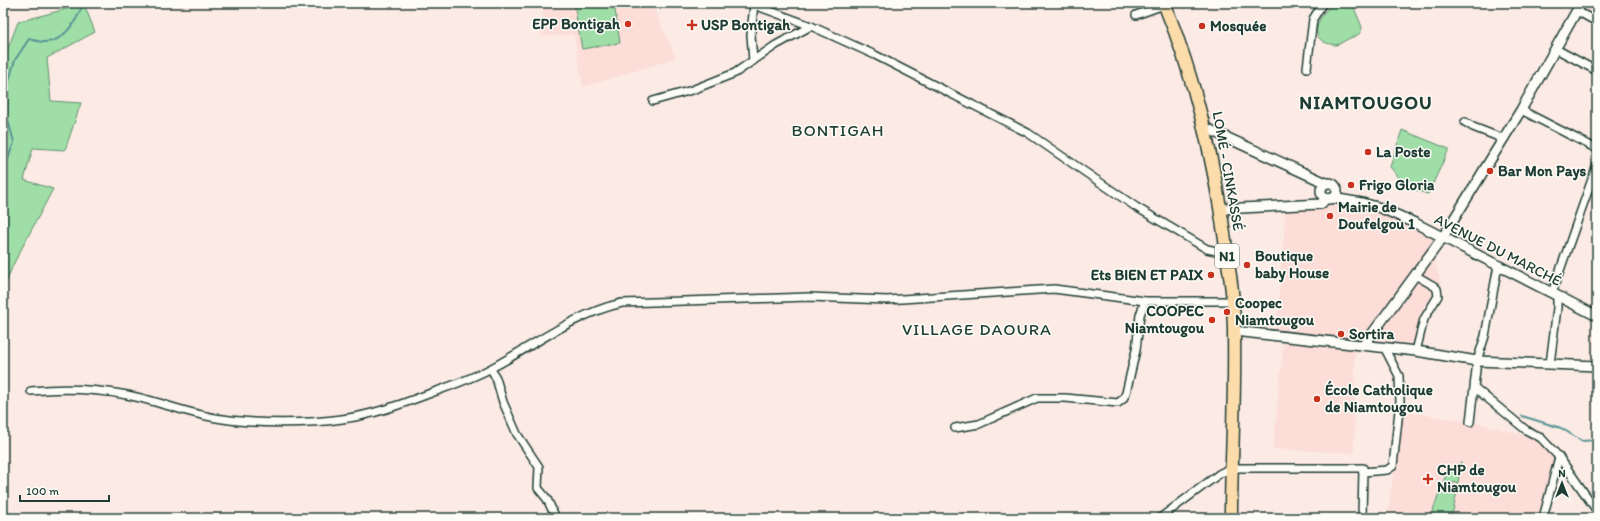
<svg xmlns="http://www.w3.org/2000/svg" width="1600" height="521" font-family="Itim,sans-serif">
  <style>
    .built { fill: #fcddd7 }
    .green { fill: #9fdea7; stroke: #5f8e6e }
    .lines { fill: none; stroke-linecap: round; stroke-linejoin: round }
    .stream { stroke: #589596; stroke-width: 2 }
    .street-casing { stroke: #1f3d34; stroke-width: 10 }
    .secondary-casing { stroke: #1f3d34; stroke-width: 12 }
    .highway-casing { stroke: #1f3d34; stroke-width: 15 }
    .street { stroke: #fdfcf7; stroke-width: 7 }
    .secondary { stroke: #fdfcf7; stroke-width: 9 }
    .highway { stroke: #fddcac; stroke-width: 12 }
    .poi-dot { fill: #c8321e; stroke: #fdfcf7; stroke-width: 1.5 }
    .labels { text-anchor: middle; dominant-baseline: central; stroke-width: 3; stroke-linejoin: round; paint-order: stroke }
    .shield { fill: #fdfcf7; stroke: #62766e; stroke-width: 1 }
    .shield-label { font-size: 14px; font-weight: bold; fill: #1f3d34 }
    .poi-label { font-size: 15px; font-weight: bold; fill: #1f3d34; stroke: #fdfcf7; text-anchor: start }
    .street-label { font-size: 15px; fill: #1f3d34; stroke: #fdfcf7 }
    .quarter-label { font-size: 17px; letter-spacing: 1px; fill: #1f3d34; stroke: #fdfcf7 }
    .district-label { font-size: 19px; font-weight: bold; letter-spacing: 1px; fill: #1f3d34; stroke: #fdfcf7 }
  </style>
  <rect width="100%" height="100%" fill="#fceae4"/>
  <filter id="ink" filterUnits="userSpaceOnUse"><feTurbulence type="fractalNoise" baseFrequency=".025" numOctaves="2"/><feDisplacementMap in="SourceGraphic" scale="8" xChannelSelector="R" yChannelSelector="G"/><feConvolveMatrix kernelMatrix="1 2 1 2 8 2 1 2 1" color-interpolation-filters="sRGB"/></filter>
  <g filter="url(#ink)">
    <g class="built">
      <polygon points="543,3 651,3 676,58 583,87 574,35 542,36"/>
      <polygon points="1587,3 1597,3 1597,16 1584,9"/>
      <polygon points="1323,203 1386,216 1435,235 1431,250 1442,287 1420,345 1276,332 1286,208"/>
      <polygon points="1284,339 1355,347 1354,453 1273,449"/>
      <polygon points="1403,411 1476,423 1536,438 1554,460 1538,518 1387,518"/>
    </g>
    <g class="green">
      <polygon points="574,3 614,3 620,43 582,49"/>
      <path d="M1333,3H1352L1362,27C1361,35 1356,36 1350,38C1345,40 1341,44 1336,45C1332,45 1327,43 1324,42C1307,33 1324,11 1333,3Z"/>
      <polygon points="84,4 95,32 47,58 51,101 81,103 65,150 33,148 24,180 53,189 14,263 3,289 3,61 18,22"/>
      <polygon points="1402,130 1449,149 1428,194 1408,188 1390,167"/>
      <polygon points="1461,462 1458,483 1443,482 1447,473"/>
      <polygon points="1442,484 1458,486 1453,511 1447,518 1431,516"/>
    </g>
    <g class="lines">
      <g class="stream">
        <path d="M3,173L14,142L7,117L8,84L15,60L29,39C34,40 39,42 44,42C64,43 78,19 83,3"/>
        <polyline points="1522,416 1561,428 1582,441 1597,440"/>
      </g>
      <defs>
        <g id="street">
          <polyline points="749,3 811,26 875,55 1028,133 1136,207 1207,249 1226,253"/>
          <polyline points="1577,11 1597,22"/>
          <polyline points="1136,15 1164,5"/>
          <polyline points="1556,49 1597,71"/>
          <polyline points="753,61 751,35 754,3"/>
          <polyline points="1307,68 1313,19 1323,3"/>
          <polyline points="653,101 692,90 735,73 776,45 811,26"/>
          <polyline points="1521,110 1597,149"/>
          <polyline points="1465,122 1473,127 1504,139"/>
          <polyline points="1415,275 1434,286 1437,289 1438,296 1424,319 1416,351"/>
          <polyline points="1552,293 1597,165"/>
          <polyline points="1550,364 1557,308 1557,296"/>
          <polyline points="491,369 496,378 503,402 517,434 539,467 538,488 547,499 556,518"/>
          <polyline points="1475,388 1526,430 1541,438 1559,457 1597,511"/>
          <path d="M31,391C63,388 95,389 127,395C159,401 190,415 223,419C256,424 309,424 342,419C373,415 402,404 431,393C454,385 476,377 497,365C537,343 577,313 622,303L809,297L887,300L1054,289L1145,301H1233"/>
          <polyline points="1470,422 1477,361 1485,336 1498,266"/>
          <polyline points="955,428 979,424 1037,398 1065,398 1118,403 1123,399 1126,393 1136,350 1140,315 1145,301"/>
          <polyline points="1363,472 1387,470 1393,466 1400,401 1399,376 1384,347"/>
          <polyline points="1160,518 1219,474 1231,468 1363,468 1362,518"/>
          <polyline points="1543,518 1559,457"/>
        </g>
        <g id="secondary">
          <polyline points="1206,128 1326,183"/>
          <circle cx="1329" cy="191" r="8"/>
          <polyline points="1332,198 1362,203 1381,208 1415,223 1597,316"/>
          <polyline points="1221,209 1321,204 1326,198"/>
          <polyline points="1234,331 1416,351 1477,361 1597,366"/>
          <polyline points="1364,345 1443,237 1521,110 1581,3"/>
        </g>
        <path id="highway" d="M1164,3C1196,82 1213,156 1225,240C1227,261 1232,282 1233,303C1237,374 1231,447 1231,518"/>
      </defs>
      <use href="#street" class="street-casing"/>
      <use href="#secondary" class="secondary-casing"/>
      <use href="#highway" class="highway-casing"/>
      <use href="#street" class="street"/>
      <use href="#secondary" class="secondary"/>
      <use href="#highway" class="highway"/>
    </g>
  </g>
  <g class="poi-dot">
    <circle cx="628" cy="24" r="4"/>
    <path d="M690 19h4v4h4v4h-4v4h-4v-4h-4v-4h4z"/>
    <circle cx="1202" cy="26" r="4"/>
    <circle cx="1368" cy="152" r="4"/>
    <circle cx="1490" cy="171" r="4"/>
    <circle cx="1351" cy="185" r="4"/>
    <circle cx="1330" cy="216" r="4"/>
    <circle cx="1247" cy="265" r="4"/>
    <circle cx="1211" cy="275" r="4"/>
    <circle cx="1227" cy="312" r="4"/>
    <circle cx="1212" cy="320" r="4"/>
    <circle cx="1341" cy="334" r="4"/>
    <circle cx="1317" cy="399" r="4"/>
    <path d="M1426 473h4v4h4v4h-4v4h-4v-4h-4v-4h4z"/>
  </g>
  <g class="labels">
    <rect class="shield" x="1215" y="244" width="24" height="24" rx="3"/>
    <g class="shield-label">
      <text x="1227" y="256">N1</text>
    </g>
    <g class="poi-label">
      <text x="620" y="24" text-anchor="end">EPP Bontigah</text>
      <text x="701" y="25">USP Bontigah</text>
      <text x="1210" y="26">Mosquée</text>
      <text x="1376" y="152">La Poste</text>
      <text x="1498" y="171">Bar Mon Pays</text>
      <text x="1359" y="185">Frigo Gloria</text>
      <text x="1338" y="207">Mairie de<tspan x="1338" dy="17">Doufelgou 1</tspan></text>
      <text x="1255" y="256">Boutique<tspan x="1255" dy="17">baby House</tspan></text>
      <text x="1203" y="275" text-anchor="end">Ets BIEN ET PAIX</text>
      <text x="1235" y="303">Coopec<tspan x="1235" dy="17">Niamtougou</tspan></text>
      <text x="1204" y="311" text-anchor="end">COOPEC<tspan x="1204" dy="17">Niamtougou</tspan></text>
      <text x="1349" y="334">Sortira</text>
      <text x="1325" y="390">École Catholique<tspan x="1325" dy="17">de Niamtougou</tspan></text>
      <text x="1437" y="470">CHP de<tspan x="1437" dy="17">Niamtougou</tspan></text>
    </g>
    <g class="street-label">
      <text transform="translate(1228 171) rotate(80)">LOMÉ - CINKASSÉ</text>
      <text transform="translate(1498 250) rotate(27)">AVENUE DU MARCHÉ</text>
    </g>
    <g class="quarter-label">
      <text x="838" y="130">BONTIGAH</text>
      <text x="977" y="329">VILLAGE DAOURA</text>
    </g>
    <g class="district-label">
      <text x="1366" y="102">NIAMTOUGOU</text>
    </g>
  </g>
  <rect width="1600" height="521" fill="none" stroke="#fdfcf7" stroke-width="16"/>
  <rect x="8" y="8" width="1584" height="505" fill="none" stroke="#1f3d34" stroke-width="1.5" filter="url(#ink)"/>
  <g transform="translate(1562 483)" stroke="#fdfcf7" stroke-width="3" paint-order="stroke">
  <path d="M0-3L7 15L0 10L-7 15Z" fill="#1f3d34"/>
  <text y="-6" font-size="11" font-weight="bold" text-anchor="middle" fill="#1f3d34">N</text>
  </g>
  <path d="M20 495v6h89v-6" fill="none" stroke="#1f3d34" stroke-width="2"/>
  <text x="26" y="495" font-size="12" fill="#1f3d34" stroke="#fdfcf7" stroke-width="3" paint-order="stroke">100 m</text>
</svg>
